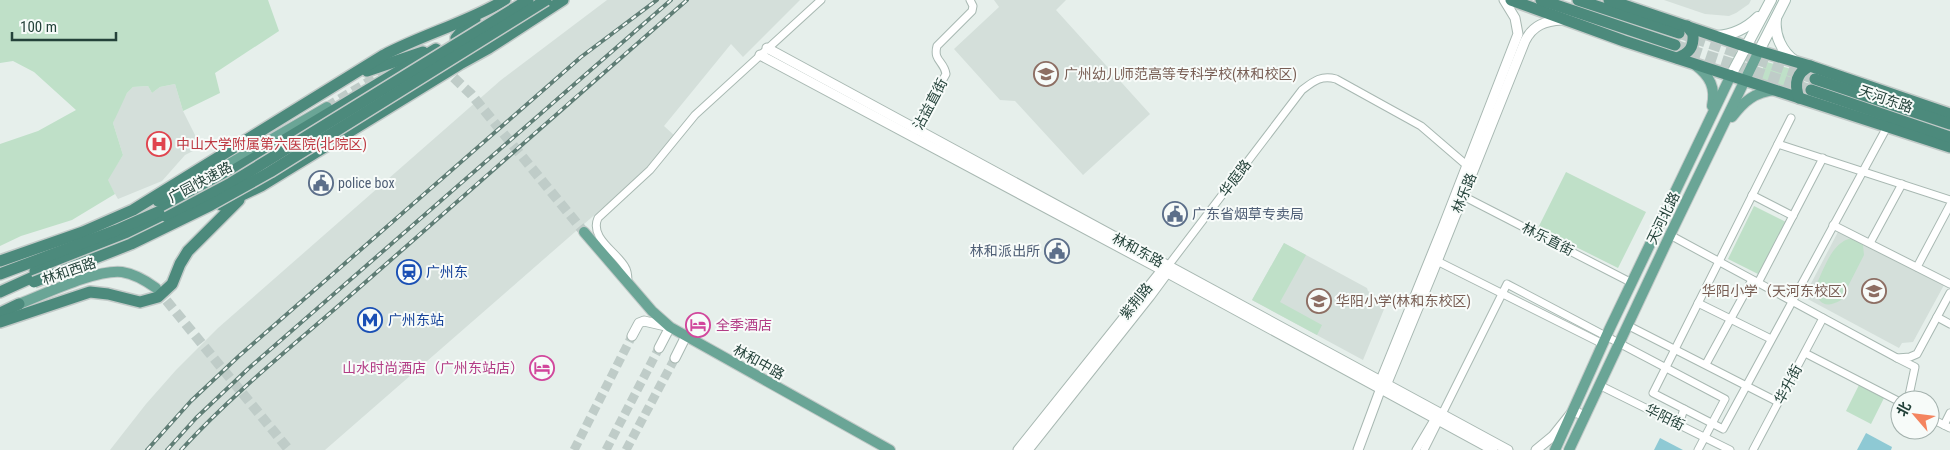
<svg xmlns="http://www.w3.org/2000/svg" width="1950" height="450" font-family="'Roboto Condensed','Noto Sans SC',sans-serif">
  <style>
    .built { fill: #d4dfda }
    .green { fill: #bfe0c8 }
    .water { fill: #8ec9d4 }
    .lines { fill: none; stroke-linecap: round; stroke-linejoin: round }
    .tertiary-tunnel { stroke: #bfccc8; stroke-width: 9; stroke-dasharray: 9 4.5; stroke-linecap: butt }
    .primary-tunnel { stroke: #bfccc8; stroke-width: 10; stroke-dasharray: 10 5; stroke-linecap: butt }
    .trunk-tunnel { stroke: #bfccc8; stroke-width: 11; stroke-dasharray: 11 5.5; stroke-linecap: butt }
    .minor-casing { stroke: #a8b8b2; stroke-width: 9 }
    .tertiary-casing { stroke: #a8b8b2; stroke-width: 11 }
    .secondary-casing { stroke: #a4bbb3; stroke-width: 12 }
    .primary-casing { stroke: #c2cac8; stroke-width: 12 }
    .trunk-casing { stroke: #c2cac8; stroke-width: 14 }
    .minor { stroke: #fff; stroke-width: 7 }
    .tertiary { stroke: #fff; stroke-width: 9 }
    .secondary { stroke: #fff; stroke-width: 10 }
    .primary { stroke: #6aa596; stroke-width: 10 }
    .trunk { stroke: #4c8a7c; stroke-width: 11 }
    .rail-casing { stroke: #5f7d75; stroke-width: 4 }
    .rail { stroke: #f7fbf9; stroke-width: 2; stroke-dasharray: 5.5; stroke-linecap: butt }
    .trunk-bridge-casing { stroke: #c2cac8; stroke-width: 14; stroke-linecap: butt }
    .trunk-bridge { stroke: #4c8a7c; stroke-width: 11 }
    .labels { text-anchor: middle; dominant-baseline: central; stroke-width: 4; stroke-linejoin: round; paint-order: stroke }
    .education-label { font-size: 14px; fill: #785e54; stroke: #f7fbf9; text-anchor: start }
    .street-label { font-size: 14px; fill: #24423a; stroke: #f7fbf9 }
    .health-label { font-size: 14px; fill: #be3a42; stroke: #f7fbf9; text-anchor: start }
    .service-label { font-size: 14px; fill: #4e5e75; stroke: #f7fbf9; text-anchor: start }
    .transit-label { font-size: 14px; fill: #164399; stroke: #f7fbf9; text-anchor: start }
    .hotel-label { font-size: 14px; fill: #b23c85; stroke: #f7fbf9; text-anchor: start }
  </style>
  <rect width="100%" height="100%" fill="#e6efeb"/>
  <g class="built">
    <polygon points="607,0 800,0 743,57 731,44 664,126 675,136 638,177 325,450 110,450 146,404 176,370 218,328 501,80"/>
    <polygon points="994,0 1066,0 1056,10 1150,114 1083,175 1015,101 1000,100 954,49 999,7"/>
    <polygon points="1664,0 1751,0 1749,4 1736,13 1729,16 1705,14"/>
    <polygon points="175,84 183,111 201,147 185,155 162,181 118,199 107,180 123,155 113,123 117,112 127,93 133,87 148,86 152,93 160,87"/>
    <polygon points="1839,230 1944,285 1913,342 1902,343 1899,348 1804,297"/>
    <polygon points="1284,243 1367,288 1368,291 1387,302 1363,360 1252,300"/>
  </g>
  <g class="green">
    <polygon points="0,0 268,0 279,31 215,73 220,93 183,111 175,84 160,87 152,93 148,86 133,87 127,93 113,123 123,155 108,180 115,194 72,220 21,236 0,246 0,144 38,131 76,110 34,72 13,61 0,63"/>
    <polygon points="1767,62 1795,70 1791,78 1790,90 1760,79 1764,64"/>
    <polygon points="1566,172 1646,212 1618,268 1538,228"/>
    <polygon points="1754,206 1788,223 1762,276 1728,259"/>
    <path d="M1852,238L1863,245L1864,255L1841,300C1826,309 1817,304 1815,287C1824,270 1831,242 1852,238Z"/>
    <polygon points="1284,243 1306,255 1280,302 1322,325 1317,335 1252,300"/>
    <polygon points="1859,385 1884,398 1871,424 1846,411"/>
  </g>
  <g class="water">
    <polygon points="1866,433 1892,447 1891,450 1857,450"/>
    <polygon points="1660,438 1683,450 1654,450"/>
  </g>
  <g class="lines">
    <g class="tertiary-tunnel">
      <polyline points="574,450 632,336"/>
      <polyline points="606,450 659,348"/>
      <polyline points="626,450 675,358"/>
    </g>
    <g class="primary-tunnel">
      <polyline points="441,70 452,76 471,94 584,232"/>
      <polyline points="327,107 377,77 393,70"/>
      <polyline points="157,289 289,450"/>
    </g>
    <g class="trunk-tunnel">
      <polyline points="1679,33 1815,79"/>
      <polyline points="1675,45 1811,90"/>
    </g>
    <defs>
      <g id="minor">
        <polyline points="1791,118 1653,393 1723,429 1887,127"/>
        <path d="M914,132L946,74C944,61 933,61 937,46L972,11L973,6L970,0"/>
        <polyline points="1778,144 1950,200"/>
        <polyline points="1752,195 1793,216"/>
        <polyline points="1463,196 1632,283"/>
        <polyline points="1833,225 1950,284"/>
        <polyline points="1670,235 1897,358 1910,357 1917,354 1950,293"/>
        <polyline points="1870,243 1902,184"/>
        <polyline points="1437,261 1603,344"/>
        <path d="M1168,266L1302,90C1314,81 1321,75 1336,79L1421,126L1471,169"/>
        <polyline points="1917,267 1950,205"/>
        <path d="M628,282C628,277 628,271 625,267C617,252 589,238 598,218L650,170L695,115L821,0"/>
        <polyline points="1758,283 1823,158"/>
        <polyline points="1698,303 1771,339"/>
        <polyline points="1937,317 1950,324"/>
        <polyline points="1627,325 1778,402"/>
        <polyline points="1805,353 1900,402"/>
        <polyline points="1897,358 1915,367 1908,400"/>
        <polyline points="1706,364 1752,280"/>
        <polyline points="1599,385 1730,450"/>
        <polyline points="1930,418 1950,428"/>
        <polyline points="1679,424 1684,409"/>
        <polyline points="1944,425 1950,413"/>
        <polyline points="1416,450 1435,418"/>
        <polyline points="1424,450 1507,284 1725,399 1698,450"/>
        <polyline points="1753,450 1823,318"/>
      </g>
      <g id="tertiary">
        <polyline points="767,48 1508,450"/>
        <polyline points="760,55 1162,270 1493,450"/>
        <polyline points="632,336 639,323 644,321 670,327 659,348"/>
        <polyline points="675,358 686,336"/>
        <path d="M1383,386L1387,383L1432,274L1525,41C1533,25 1545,21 1562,20"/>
        <polyline points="1018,450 1162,270 1166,267"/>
        <polyline points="1028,450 1150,296 1167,273 1168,269"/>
        <polyline points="1358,450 1381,388 1381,380 1443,227 1518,34 1515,18 1504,0"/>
        <polyline points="1536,450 1553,436 1573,411 1585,416"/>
      </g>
      <g id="secondary">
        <path d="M1776,19C1774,35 1782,52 1795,61"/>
        <path d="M1716,36C1733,35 1746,29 1758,17"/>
        <polyline points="1759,51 1785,0"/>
        <polyline points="1731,75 1771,0"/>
      </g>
      <g id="primary">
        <path d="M1695,65C1710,76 1716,88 1712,106"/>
        <path d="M1732,117C1744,101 1755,92 1775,90"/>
        <polyline points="210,175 327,107"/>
        <polyline points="584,232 652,311 670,327 890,450"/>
        <path d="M19,304C45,294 96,269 122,272C135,274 145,280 156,288"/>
        <polyline points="1555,450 1609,330 1731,75"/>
        <polyline points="1569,450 1670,235 1759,51"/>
      </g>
      <g id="trunk">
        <polyline points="1511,0 1624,41 1950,147"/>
        <polyline points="1541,0 1675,45"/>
        <polyline points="1578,0 1679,33"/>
        <polyline points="1609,0 1759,51 1810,66 1950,114"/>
        <polyline points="462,48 457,45 456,38 461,32 475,20"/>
        <path d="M1677,58C1689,53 1694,48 1693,34L1687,26"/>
        <polyline points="367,71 423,52"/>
        <polyline points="1815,79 1950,124"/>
        <polyline points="1811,90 1950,137"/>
        <path d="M1799,98C1794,84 1796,73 1810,66"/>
        <polyline points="158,201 210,175"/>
        <polyline points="221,205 261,186 460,64 489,48 563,0"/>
        <path d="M0,261L83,232L133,210L384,55C424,34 466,23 505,0"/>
        <polyline points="35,271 114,240 167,217"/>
        <polyline points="0,274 117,230 167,208 206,187 436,49"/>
        <polyline points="0,292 44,272"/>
        <polyline points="0,313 19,304"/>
        <polyline points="0,322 90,292 108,294 140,302 158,297 172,284 180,264 188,251 239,200"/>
      </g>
    </defs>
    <use href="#minor" class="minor-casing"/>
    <use href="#tertiary" class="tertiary-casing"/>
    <use href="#secondary" class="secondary-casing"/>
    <use href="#primary" class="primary-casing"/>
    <use href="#trunk" class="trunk-casing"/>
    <use href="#minor" class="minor"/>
    <use href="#tertiary" class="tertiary"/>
    <use href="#secondary" class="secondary"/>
    <use href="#primary" class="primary"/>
    <use href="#trunk" class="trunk"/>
    <defs>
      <g id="rail">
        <polyline points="147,450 191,401 239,356 581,57 657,0"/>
        <polyline points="167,450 196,418 249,368 671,0"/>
        <path d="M181,450C236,390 299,341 360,287C469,191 578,95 687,0"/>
      </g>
    </defs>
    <use href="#rail" class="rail-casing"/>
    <use href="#rail" class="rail"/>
    <defs>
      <g id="trunk-bridge">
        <polyline points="167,217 231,183 528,0"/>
        <polyline points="34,282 131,244 211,205 270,172 546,0"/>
      </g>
    </defs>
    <use href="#trunk-bridge" class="trunk-bridge-casing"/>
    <use href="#trunk-bridge" class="trunk-bridge"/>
  </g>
  <defs>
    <symbol id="school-ring" viewBox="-11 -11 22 22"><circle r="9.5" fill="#f7fbf9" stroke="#8d6e63" stroke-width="1.5"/><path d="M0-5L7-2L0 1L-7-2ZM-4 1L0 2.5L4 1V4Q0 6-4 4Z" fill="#8d6e63"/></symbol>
    <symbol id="hospital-ring" viewBox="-11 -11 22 22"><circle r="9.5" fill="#f7fbf9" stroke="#e0444e" stroke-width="1.5"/><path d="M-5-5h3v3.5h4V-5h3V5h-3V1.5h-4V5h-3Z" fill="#e0444e"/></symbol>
    <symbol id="civic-ring" viewBox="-11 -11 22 22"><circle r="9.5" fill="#f7fbf9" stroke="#5c6f8a" stroke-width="1.5"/><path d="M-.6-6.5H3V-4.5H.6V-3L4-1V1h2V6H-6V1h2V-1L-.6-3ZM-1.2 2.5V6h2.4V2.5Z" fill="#5c6f8a"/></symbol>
    <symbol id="station-ring" viewBox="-11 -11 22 22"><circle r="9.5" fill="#f7fbf9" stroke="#1a4fb4" stroke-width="1.5"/><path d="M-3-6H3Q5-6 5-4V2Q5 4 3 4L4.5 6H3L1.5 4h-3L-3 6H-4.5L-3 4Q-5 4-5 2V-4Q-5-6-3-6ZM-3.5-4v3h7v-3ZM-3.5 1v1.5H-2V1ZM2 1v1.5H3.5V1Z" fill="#1a4fb4"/></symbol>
    <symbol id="metro-ring" viewBox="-11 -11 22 22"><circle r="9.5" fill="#f7fbf9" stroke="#1a4fb4" stroke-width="1.5"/><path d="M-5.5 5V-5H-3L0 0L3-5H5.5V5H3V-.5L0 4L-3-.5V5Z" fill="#1a4fb4"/></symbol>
    <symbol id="hotel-ring" viewBox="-11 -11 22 22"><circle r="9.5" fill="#f7fbf9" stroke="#d1479c" stroke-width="1.5"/><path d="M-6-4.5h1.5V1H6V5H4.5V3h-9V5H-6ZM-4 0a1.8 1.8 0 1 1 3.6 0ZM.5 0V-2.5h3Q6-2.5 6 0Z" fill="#d1479c"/></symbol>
  </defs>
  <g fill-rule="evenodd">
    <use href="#school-ring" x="1032" y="60" width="28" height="28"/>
    <use href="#hospital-ring" x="145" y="130" width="28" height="28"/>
    <use href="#civic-ring" x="307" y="169" width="28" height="28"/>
    <use href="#civic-ring" x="1161" y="200" width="28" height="28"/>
    <use href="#civic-ring" x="1043" y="237" width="28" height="28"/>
    <use href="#station-ring" x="395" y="258" width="28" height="28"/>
    <use href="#school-ring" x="1860" y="277" width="28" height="28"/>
    <use href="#school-ring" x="1305" y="287" width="28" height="28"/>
    <use href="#metro-ring" x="356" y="306" width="28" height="28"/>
    <use href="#hotel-ring" x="684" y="311" width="28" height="28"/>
    <use href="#hotel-ring" x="528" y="354" width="28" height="28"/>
  </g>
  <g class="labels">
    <g class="education-label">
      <text x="1064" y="74">广州幼儿师范高等专科学校(林和校区)</text>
      <text x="1856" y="291" text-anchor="end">华阳小学（天河东校区）</text>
      <text x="1336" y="301">华阳小学(林和东校区)</text>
    </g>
    <g class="street-label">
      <text transform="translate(1886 99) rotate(19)">天河东路</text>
      <text transform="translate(930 104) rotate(-62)">沾益直街</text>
      <text transform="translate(1235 178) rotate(-53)">华庭路</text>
      <text transform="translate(200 182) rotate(-28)">广园快速路</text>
      <text transform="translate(1464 193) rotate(-68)">林乐路</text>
      <text transform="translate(1663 218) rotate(-64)">天河北路</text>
      <text transform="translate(1548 239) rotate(27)">林乐直街</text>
      <text transform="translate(1138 250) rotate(28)">林和东路</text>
      <text transform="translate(69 271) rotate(-19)">林和西路</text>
      <text transform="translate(1136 301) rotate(-51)">紫荆路</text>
      <text transform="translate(759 362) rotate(29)">林和中路</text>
      <text transform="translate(1788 384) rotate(-62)">华升街</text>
      <text transform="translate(1665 417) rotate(26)">华阳街</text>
    </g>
    <g class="health-label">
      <text x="176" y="144">中山大学附属第六医院(北院区)</text>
    </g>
    <g class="service-label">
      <text x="338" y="183">police box</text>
      <text x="1192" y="214">广东省烟草专卖局</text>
      <text x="1040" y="251" text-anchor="end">林和派出所</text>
    </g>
    <g class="transit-label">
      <text x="426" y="272">广州东</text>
      <text x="388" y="320">广州东站</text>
    </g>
    <g class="hotel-label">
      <text x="716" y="325">全季酒店</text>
      <text x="524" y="368" text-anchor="end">山水时尚酒店（广州东站店）</text>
    </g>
  </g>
  <g transform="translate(1915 415) rotate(298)"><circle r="24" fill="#f7fbf9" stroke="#a3b1ad"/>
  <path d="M0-4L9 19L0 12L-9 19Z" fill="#f4845f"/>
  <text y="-8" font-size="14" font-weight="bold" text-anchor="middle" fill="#24423a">北</text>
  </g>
  <path d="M12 32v8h104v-8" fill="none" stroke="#24423a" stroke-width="2.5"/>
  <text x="20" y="32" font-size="15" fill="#24423a" stroke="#f7fbf9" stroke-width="4" paint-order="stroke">100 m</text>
</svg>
